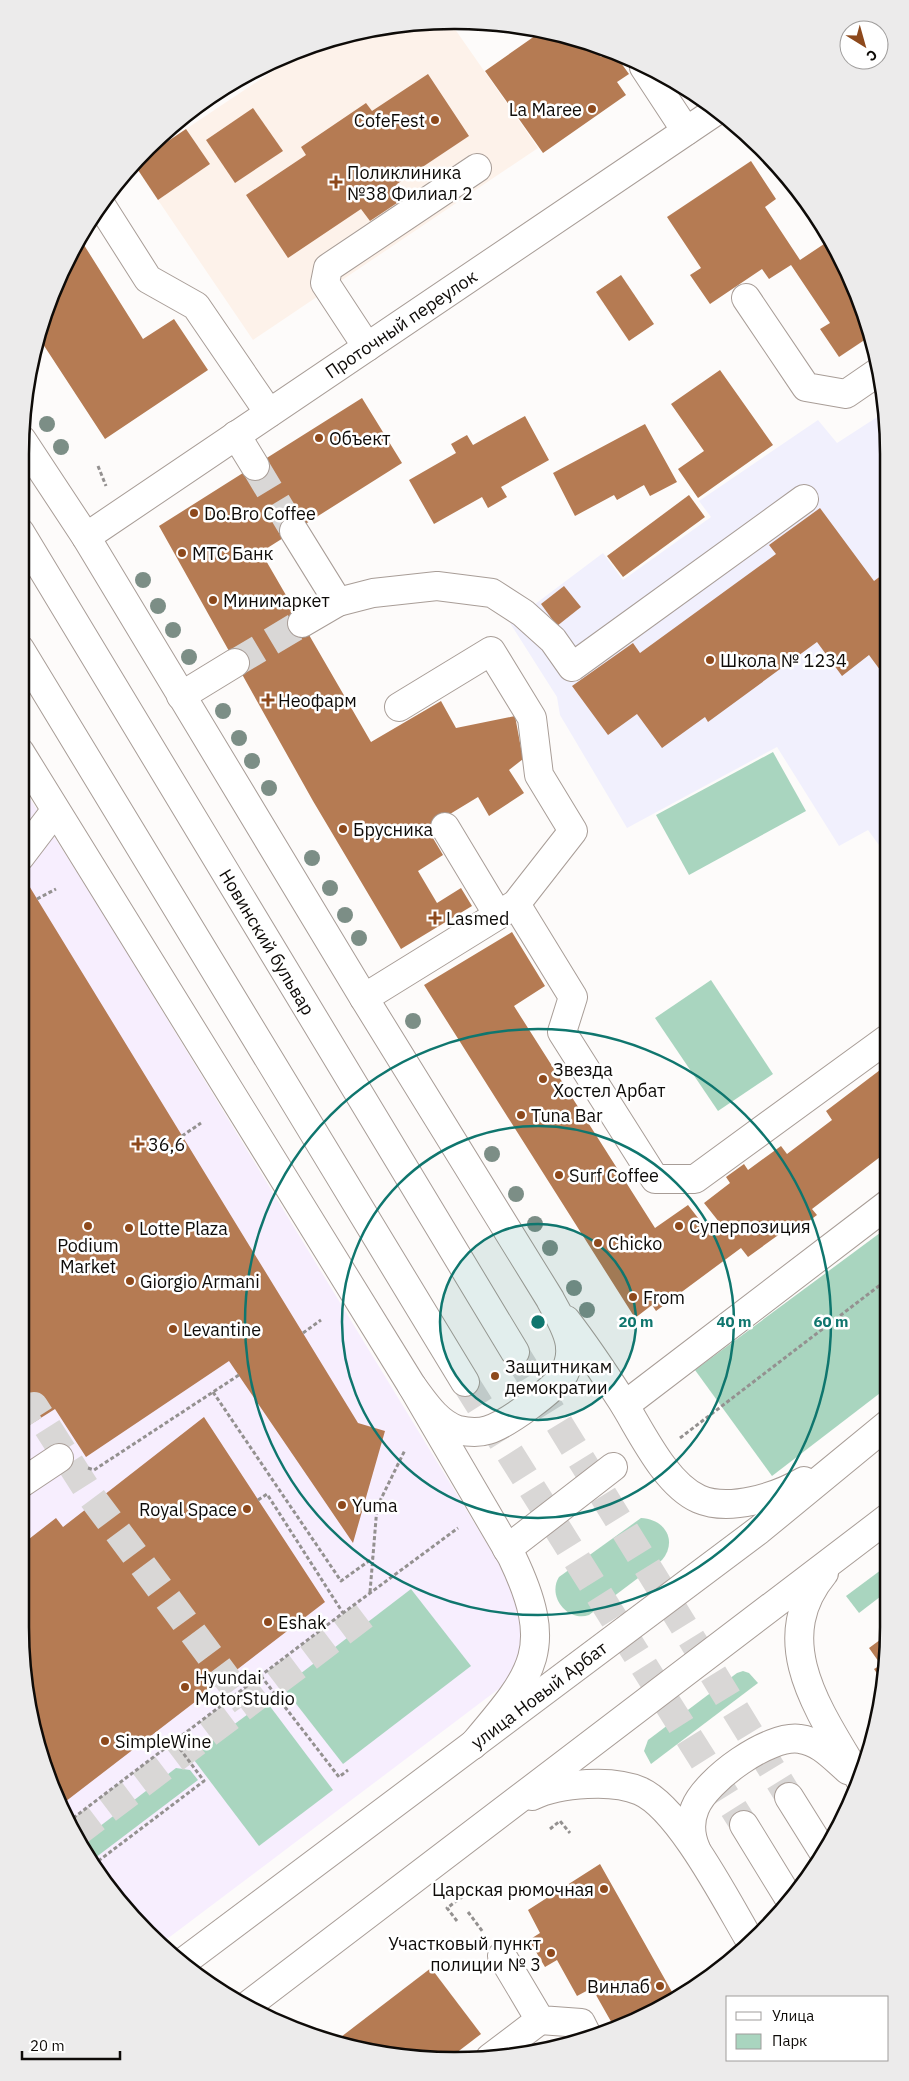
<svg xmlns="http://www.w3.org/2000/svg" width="909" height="2081" font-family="'IBM Plex Sans',sans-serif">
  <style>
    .commercial { fill: #f7eefe }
    .built { fill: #fdf2ea }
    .education { fill: #f1f0fd }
    .green { fill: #a9d5bf }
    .building { fill: #b57b53 }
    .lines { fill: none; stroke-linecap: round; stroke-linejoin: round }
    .minor-tunnel { stroke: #d9d7d6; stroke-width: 28; stroke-dasharray: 28 14; stroke-linecap: butt }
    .major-tunnel { stroke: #d9d7d6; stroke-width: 28; stroke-dasharray: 28 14; stroke-linecap: butt }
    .minor-casing { stroke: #a89d97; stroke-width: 30 }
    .major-casing { stroke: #a89d97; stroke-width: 30 }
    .path { stroke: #949190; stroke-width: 3; stroke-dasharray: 4 2.5; stroke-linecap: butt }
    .minor { stroke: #fff; stroke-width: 28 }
    .major { stroke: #fff; stroke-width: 28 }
    .tree { fill: #7c8e86 }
    .ring { fill: none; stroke: #0f766e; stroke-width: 2.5 }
    .poi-dot { fill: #8d491c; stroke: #fff; stroke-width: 2 }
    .labels { text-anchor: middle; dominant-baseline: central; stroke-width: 5; stroke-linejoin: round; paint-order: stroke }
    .poi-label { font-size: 18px; fill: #0e0b08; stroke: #fff; text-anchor: start }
    .street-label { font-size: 18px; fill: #0e0b08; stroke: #fff }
    .rim { fill: none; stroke: #0e0b08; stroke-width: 2.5 }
    .centre { fill: #0f766e; stroke: #fff; stroke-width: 2.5 }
    .ring-label { font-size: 15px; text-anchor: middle; font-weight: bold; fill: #0f766e; stroke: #fff; stroke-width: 5; stroke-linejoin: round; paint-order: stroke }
  </style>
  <rect width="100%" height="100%" fill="#fdfbfa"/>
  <polygon class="commercial" points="20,783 97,904 500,1565 515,1597 522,1622 521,1642 518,1658 512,1672 500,1688 163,1942 128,1913 78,1843 43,1766 20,1626"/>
  <polygon class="built" points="426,21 450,22 538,148 253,340 158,200 210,164 186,129 309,47 342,35"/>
  <polygon class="education" points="885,412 887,856 868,830 839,846 777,747 627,828 560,715 557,697 510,623 603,553 623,580 711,517 699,501 818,420 837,443"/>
  <g class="green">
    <polygon points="773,752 806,811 689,875 656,815"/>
    <polygon points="711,980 773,1074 718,1111 655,1018"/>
    <polygon points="888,1227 888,1387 772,1476 695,1370"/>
    <path d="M641,1518C665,1519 678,1541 662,1560L589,1615C567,1622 547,1596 559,1577Z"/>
    <polygon points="889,1564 889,1590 859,1613 846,1596"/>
    <polygon points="411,1589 471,1666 343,1764 283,1687"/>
    <polygon points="743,1671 749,1673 758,1683 651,1764 644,1751 648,1740 737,1673"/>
    <polygon points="266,1701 333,1790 259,1846 191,1756"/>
    <polygon points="176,1768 190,1770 198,1780 91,1861 78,1843"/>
  </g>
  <g class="building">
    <polygon points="542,31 594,43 592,45 601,57 610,51 613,52 629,74 617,82 626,95 543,153 485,71"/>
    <polygon points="428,74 469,136 397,184 406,197 370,221 361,209 288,258 246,195 306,155 301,147 366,103 372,111"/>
    <polygon points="253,108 283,151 235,183 206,140"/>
    <polygon points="186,129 210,164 158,200 134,164"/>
    <polygon points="751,161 776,199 765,207 800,260 827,242 856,288 869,337 839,357 820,329 830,323 791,265 769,279 762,269 710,304 690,275 701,268 667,217"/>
    <polygon points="79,237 143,339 174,319 208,370 105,439 39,338 43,315"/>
    <polygon points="621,275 654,324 629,341 596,292"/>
    <polygon points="720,370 773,445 698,498 678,469 704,451 671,404"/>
    <polygon points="362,398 402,463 261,552 371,742 441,701 456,728 515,716 523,759 509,770 524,793 489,816 478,797 427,828 443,855 418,871 437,903 461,888 472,906 401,949 313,801 159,526"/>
    <polygon points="525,416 549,460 501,487 507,497 488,508 482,497 434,524 409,480 456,453 451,444 467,435 473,445"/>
    <polygon points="645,424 677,482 650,496 644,485 617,500 614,495 575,516 553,473"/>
    <polygon points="689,495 705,517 623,577 607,556"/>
    <polygon points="820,508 874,581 886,572 886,678 869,655 842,676 817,642 708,722 705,717 662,748 637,714 608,735 572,686 633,643 640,653 776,554 769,545"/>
    <polygon points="564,586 581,607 557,626 541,604"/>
    <polygon points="20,871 358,1423 385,1431 353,1543 229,1361 86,1457 55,1409 20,1431"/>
    <polygon points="512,932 545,986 514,1006 655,1228 688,1205 712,1236 723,1227 704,1203 730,1183 726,1177 744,1164 748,1170 781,1146 787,1154 832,1120 826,1111 880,1070 887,1081 888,1163 885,1164 880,1157 812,1209 817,1215 792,1234 788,1228 748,1257 741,1248 656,1311 652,1305 635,1318 424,985"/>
    <polygon points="204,1417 325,1602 61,1805 43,1766 20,1626 20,1546 56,1518 63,1527"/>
    <polygon points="888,1634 883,1663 880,1678 874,1669 881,1665 869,1648"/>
    <polygon points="600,1864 676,1999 672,2003 613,2025 592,1988 577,1996 557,1960 545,1967 529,1940 540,1933 528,1910"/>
    <polygon points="431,1968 481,2034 447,2060 370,2053 337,2040"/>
  </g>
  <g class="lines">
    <g class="minor-tunnel">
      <polyline points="255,466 294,531"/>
      <polyline points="235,663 302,623"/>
      <polyline points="20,1415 34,1406 91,1496 246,1704"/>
      <polyline points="74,1835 366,1614"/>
    </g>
    <g class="major-tunnel">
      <polyline points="515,1352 789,1797"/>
      <polyline points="465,1382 744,1825"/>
    </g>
    <defs>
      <g id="minor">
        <polyline points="644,67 686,131"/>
        <polyline points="101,205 148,279 196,306 269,413"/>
        <polyline points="746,298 806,387 846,394 878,372"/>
        <polyline points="367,347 325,283 328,268 477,168"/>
        <polyline points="236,435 255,466"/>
        <polyline points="294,531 338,602 373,593 437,586 492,593 523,613 553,640 572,667 804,499"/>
        <polyline points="86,537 716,111"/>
        <polyline points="302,623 338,602"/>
        <polyline points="181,696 235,663"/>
        <polyline points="445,827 498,915"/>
        <polyline points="20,857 55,811"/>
        <polyline points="516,904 573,997 562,1032 655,1179 695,1179 887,1039"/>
        <polyline points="364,998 516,904 573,831 539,775 532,718 491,651 399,707"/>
        <polyline points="625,1405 888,1204"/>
        <polyline points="20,1484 59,1458"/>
        <polyline points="507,1549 613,1467"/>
        <polyline points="502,1956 540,2020 581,2023 587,2035"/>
        <polyline points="490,2058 540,2020"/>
      </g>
      <g id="major">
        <path d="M22,440L86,537L364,998L550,1299C557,1313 570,1332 570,1348C571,1357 568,1366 564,1374C553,1391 507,1424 488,1430C479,1433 467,1432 458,1430C437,1423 424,1402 412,1386"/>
        <polyline points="20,532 515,1352"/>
        <polyline points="20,649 465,1382"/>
        <path d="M20,752L412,1386L512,1557C556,1649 534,1673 473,1745"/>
        <path d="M566,1320C586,1346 604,1373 622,1401C641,1431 665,1484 699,1499C729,1512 777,1497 804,1481"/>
        <path d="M824,1573C766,1643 823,1716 860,1780"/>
        <path d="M532,1796C548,1788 569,1785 587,1784C604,1783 624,1784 640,1791C679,1808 726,1900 749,1939"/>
        <polyline points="789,1797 824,1853"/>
        <polyline points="744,1825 790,1900"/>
        <path d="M696,1849C690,1835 689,1822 695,1808C706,1780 769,1734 800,1739C819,1741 834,1758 848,1770"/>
        <polyline points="186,1960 759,1530 888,1424"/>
        <polyline points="247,2006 889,1517"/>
      </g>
    </defs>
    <use href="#minor" class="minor-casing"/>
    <use href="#major" class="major-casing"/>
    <g class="path">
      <polyline points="98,466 106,486"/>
      <polyline points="37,899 56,889"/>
      <polyline points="182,1136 201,1123"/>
      <polyline points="303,1333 321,1320"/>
      <polyline points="213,1392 341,1581 373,1558"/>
      <polyline points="680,1438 888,1279"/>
      <polyline points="88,1468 94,1470 239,1375"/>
      <polyline points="258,1500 267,1494 343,1613"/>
      <polyline points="370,1592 377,1507 405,1450"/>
      <polyline points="261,1676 339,1777 348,1770"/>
      <polyline points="68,1822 343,1613 458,1528"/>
      <polyline points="550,1829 560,1821 570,1833"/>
      <polyline points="93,1865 204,1781 174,1741"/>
      <polyline points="468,1912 483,1932"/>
      <polyline points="457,1921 447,1908 462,1897"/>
    </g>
    <use href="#minor" class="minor"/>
    <use href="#major" class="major"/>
  </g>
  <g class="tree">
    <circle cx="47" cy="424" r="8"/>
    <circle cx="61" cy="447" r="8"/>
    <circle cx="143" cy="580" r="8"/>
    <circle cx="158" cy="606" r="8"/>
    <circle cx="173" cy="630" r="8"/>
    <circle cx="189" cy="657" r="8"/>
    <circle cx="223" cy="711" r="8"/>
    <circle cx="239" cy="738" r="8"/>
    <circle cx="252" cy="761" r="8"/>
    <circle cx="269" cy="788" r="8"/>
    <circle cx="312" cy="858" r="8"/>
    <circle cx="330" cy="888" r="8"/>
    <circle cx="345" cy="915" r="8"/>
    <circle cx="359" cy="938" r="8"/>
    <circle cx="413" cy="1021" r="8"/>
    <circle cx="492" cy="1154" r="8"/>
    <circle cx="516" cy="1194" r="8"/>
    <circle cx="535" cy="1224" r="8"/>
    <circle cx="550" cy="1248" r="8"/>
    <circle cx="574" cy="1288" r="8"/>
    <circle cx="587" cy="1310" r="8"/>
  </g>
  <circle cx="538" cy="1322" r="98" fill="#0f766e" fill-opacity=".12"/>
  <g class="ring">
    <circle cx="538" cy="1322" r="98"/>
    <circle cx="538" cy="1322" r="196"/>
    <circle cx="538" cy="1322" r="293"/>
  </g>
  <g class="poi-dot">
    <circle cx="592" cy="109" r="5"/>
    <circle cx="435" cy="120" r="5"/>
    <path d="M333.5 174.5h5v5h5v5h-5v5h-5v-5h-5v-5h5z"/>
    <circle cx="319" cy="438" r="5"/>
    <circle cx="194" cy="513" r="5"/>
    <circle cx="182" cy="553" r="5"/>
    <circle cx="213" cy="600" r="5"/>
    <circle cx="710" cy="660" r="5"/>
    <path d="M265.5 692.5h5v5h5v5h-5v5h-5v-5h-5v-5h5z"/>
    <circle cx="343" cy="829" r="5"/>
    <path d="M432.5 910.5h5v5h5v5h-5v5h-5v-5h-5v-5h5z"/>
    <circle cx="543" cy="1079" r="5"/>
    <circle cx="521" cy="1115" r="5"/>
    <path d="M135.5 1136.5h5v5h5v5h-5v5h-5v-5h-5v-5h5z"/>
    <circle cx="559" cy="1175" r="5"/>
    <circle cx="88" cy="1226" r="5"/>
    <circle cx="679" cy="1226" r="5"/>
    <circle cx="129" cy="1228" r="5"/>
    <circle cx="598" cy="1243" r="5"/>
    <circle cx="130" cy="1281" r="5"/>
    <circle cx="633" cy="1297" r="5"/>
    <circle cx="173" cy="1329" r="5"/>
    <circle cx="495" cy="1376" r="5"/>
    <circle cx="342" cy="1505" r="5"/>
    <circle cx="247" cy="1509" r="5"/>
    <circle cx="268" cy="1622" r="5"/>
    <circle cx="185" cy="1687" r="5"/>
    <circle cx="105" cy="1741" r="5"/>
    <circle cx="604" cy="1889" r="5"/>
    <circle cx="551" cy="1953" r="5"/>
    <circle cx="660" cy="1986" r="5"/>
  </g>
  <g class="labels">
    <g class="poi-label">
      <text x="582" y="109" text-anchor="end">La Maree</text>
      <text x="425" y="120" text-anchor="end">CofeFest</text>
      <text x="347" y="172">Поликлиника<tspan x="347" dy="21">№38 Филиал 2</tspan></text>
      <text x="329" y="438">Объект</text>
      <text x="204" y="513">Do.Bro Coffee</text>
      <text x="192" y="553">МТС Банк</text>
      <text x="223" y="600">Минимаркет</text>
      <text x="720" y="660">Школа № 1234</text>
      <text x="278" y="700">Неофарм</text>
      <text x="353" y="829">Брусника</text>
      <text x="446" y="918">Lasmed</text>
      <text x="553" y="1069">Звезда<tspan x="553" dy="21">Хостел Арбат</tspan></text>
      <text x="531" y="1115">Tuna Bar</text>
      <text x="148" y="1144">36,6</text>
      <text x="569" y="1175">Surf Coffee</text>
      <text x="689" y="1226">Суперпозиция</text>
      <text x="139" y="1228">Lotte Plaza</text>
      <text x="608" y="1243">Chicko</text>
      <text x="88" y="1245" text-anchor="middle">Podium<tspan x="88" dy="21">Market</tspan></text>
      <text x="140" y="1281">Giorgio Armani</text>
      <text x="643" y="1297">From</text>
      <text x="183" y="1329">Levantine</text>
      <text x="505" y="1366">Защитникам<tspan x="505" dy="21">демократии</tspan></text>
      <text x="352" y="1505">Yuma</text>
      <text x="237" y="1509" text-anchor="end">Royal Space</text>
      <text x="278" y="1622">Eshak</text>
      <text x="195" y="1677">Hyundai<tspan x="195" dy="21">MotorStudio</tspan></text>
      <text x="115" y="1741">SimpleWine</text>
      <text x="594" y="1889" text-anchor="end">Царская рюмочная</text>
      <text x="541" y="1943" text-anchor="end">Участковый пункт<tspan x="541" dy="21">полиции № 3</tspan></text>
      <text x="650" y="1986" text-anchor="end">Винлаб</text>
    </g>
    <g class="street-label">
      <text transform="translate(401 324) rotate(-34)">Проточный переулок</text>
      <text transform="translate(267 942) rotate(59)">Новинский бульвар</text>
      <text transform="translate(539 1695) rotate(-37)">улица Новый Арбат</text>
    </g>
  </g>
  <path d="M0 0H909V2081H0ZM454 29H455A425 425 0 0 1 880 454V1627A425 425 0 0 1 455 2052H454A425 425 0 0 1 29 1627V454A425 425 0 0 1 454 29Z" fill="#ecebeb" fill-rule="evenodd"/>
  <path class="rim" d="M454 29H455A425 425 0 0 1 880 454V1627A425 425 0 0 1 455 2052H454A425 425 0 0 1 29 1627V454A425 425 0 0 1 454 29Z"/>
  <circle cx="538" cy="1322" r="8" class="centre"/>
  <g class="ring-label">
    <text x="636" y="1327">20 m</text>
    <text x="734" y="1327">40 m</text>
    <text x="831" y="1327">60 m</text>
  </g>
  <rect x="726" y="1996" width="162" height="65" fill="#ffffff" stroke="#9f9d9c"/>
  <rect x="736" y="2012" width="25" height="8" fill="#ffffff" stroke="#9f9d9c"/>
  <text x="772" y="2021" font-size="15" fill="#0e0b08">Улица</text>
  <rect x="736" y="2034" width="25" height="15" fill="#a9d5bf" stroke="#9f9d9c"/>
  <text x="772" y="2046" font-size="15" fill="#0e0b08">Парк</text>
  <g transform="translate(864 45) rotate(143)"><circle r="24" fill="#ffffff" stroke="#9f9d9c"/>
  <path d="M0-4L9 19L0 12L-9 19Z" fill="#8d491c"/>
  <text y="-8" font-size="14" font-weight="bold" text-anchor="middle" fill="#0e0b08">С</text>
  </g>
  <path d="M22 2051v8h98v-8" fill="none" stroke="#0e0b08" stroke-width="2.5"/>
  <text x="30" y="2051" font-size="15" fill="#0e0b08" stroke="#ffffff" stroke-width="4" paint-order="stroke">20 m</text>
</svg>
